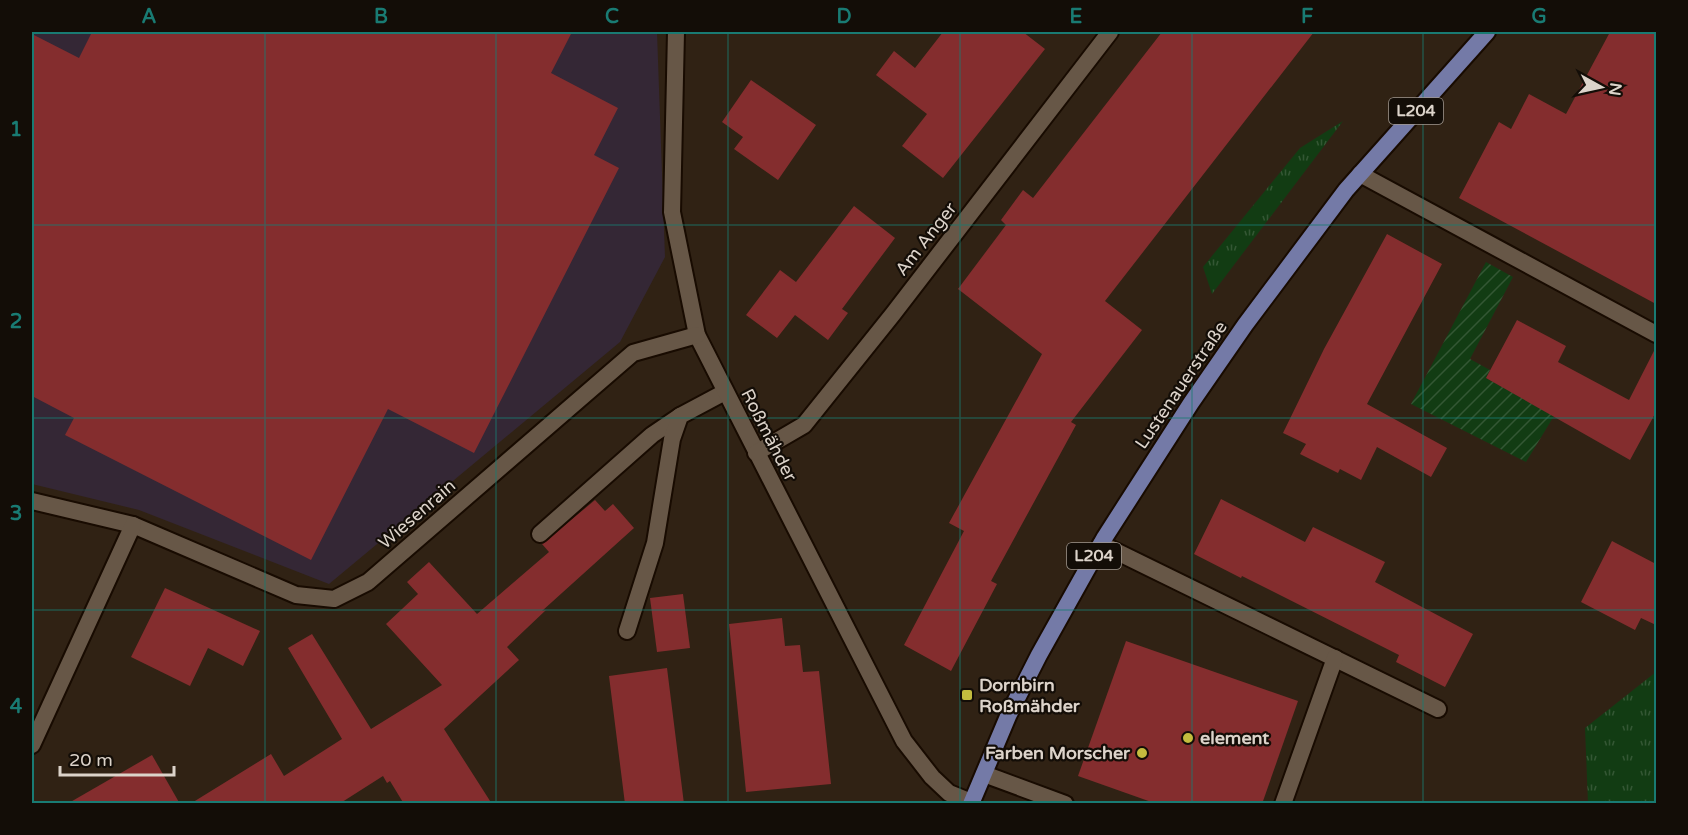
<svg xmlns="http://www.w3.org/2000/svg" width="1688" height="835" font-family="'Varela Round',sans-serif">
  <style>
    .industrial { fill: #342735 }
    .grass { fill: url(#grass-tufts) }
    .garden { fill: url(#garden-furrows) }
    .building { fill: #842d2e }
    .lines { fill: none; stroke-linecap: round; stroke-linejoin: round }
    .service-casing { stroke: #180b01; stroke-width: 20 }
    .minor-casing { stroke: #180b01; stroke-width: 20 }
    .primary-casing { stroke: #180b01; stroke-width: 20 }
    .service { stroke: #675747; stroke-width: 16 }
    .minor { stroke: #675747; stroke-width: 16 }
    .primary { stroke: #747aa7; stroke-width: 16 }
    .grid { fill: none; stroke: #197b73; stroke-width: 1.5; stroke-opacity: 0.55 }
    .poi-dot { fill: #c4bc3e; stroke: #130d07; stroke-width: 2 }
    .labels { text-anchor: middle; dominant-baseline: central; stroke-width: 4.5; stroke-linejoin: round; paint-order: stroke }
    .shield { fill: #130d07; stroke: #a09890; stroke-width: 1.5 }
    .shield-label { font-size: 16px; font-weight: bold; fill: #dcd3ca }
    .street-label { font-size: 18px; fill: #dcd3ca; stroke: #130d07 }
    .poi-label { font-size: 18px; font-weight: bold; fill: #dcd3ca; stroke: #130d07; text-anchor: start }
    .neatline { fill: none; stroke: #197b73; stroke-width: 2 }
    .grid-label { font-size: 20px; text-anchor: middle; font-weight: bold; fill: #197b73 }
  </style>
  <defs>
    <pattern id="grass-tufts" width="24" height="20" patternUnits="userSpaceOnUse" patternTransform="scale(1.5)"><rect width="24" height="20" fill="#123c13"/><path d="M3 7l-1-3M5 7V3M7 7l1-3M15 17l-1-3M17 17v-4M19 17l1-3" fill="none" stroke="#345734"/></pattern>
    <pattern id="garden-furrows" width="10" height="10" patternUnits="userSpaceOnUse" patternTransform="scale(1.5)"><rect width="10" height="10" fill="#123c13"/><path d="M-1 1l2-2M0 10L10 0M9 11l2-2" fill="none" stroke="#345734"/></pattern>
  </defs>
  <rect width="100%" height="100%" fill="#302214"/>
  <polygon class="industrial" points="32,32 657,32 665,257 620,342 329,584 139,510 32,484"/>
  <g class="grass">
    <polygon points="1343,121 1212,294 1203,267 1300,148"/>
    <polygon points="1656,672 1656,803 1588,803 1585,728"/>
  </g>
  <polygon class="garden" points="1486,262 1513,277 1470,359 1490,370 1486,378 1535,405 1568,393 1526,462 1411,404"/>
  <g class="building">
    <polygon points="92,32 572,32 551,73 618,108 594,155 619,168 474,453 388,409 311,560 65,435 74,418 32,396 32,34 79,58"/>
    <polygon points="943,32 1023,32 1045,49 943,178 902,146 927,114 876,75 894,51 915,68"/>
    <polygon points="1162,32 1314,32 1105,301 1142,330 1071,422 1076,425 991,581 997,584 951,671 904,645 964,531 949,523 1042,354 958,289 1006,225 1001,220 1023,190 1033,198"/>
    <polygon points="1610,32 1656,32 1656,304 1459,198 1499,122 1511,129 1529,94 1566,114"/>
    <polygon points="751,80 816,125 778,180 734,149 743,137 722,122"/>
    <polygon points="854,206 895,238 842,309 848,313 828,340 795,315 777,338 746,315 780,270 796,282"/>
    <polygon points="1387,234 1442,264 1367,404 1447,448 1431,477 1377,447 1361,480 1340,469 1338,473 1300,454 1306,444 1283,433 1324,349"/>
    <polygon points="1517,320 1566,346 1558,362 1629,400 1656,347 1656,412 1630,460 1486,378"/>
    <polygon points="1221,499 1305,542 1313,527 1385,562 1375,582 1473,634 1445,687 1396,662 1399,655 1242,576 1241,578 1194,554"/>
    <polygon points="595,500 605,511 613,504 634,528 542,611 546,610 507,647 519,660 444,729 492,804 404,804 390,781 387,783 383,776 339,804 190,804 271,754 284,776 342,739 288,648 312,634 371,729 442,685 386,624 418,594 407,582 429,562 477,614 549,552 542,544"/>
    <polygon points="1612,541 1656,564 1656,625 1641,618 1635,630 1581,602"/>
    <polygon points="165,588 260,631 243,666 208,648 190,686 131,657"/>
    <polygon points="683,594 690,648 657,652 650,598"/>
    <polygon points="782,618 785,646 800,645 803,672 819,671 831,784 746,792 729,624"/>
    <polygon points="1126,641 1298,701 1262,804 1157,804 1078,776"/>
    <polygon points="667,668 684,804 625,804 609,676"/>
    <polygon points="152,755 180,804 67,804"/>
  </g>
  <g class="lines">
    <defs>
      <g id="service">
        <polyline points="1360,174 1656,334"/>
        <polyline points="540,534 652,435 680,416"/>
        <polyline points="1101,544 1438,709"/>
        <polyline points="627,631 655,543 672,439 680,416 725,392"/>
        <polyline points="984,774 1065,804"/>
        <polyline points="1283,804 1335,658"/>
      </g>
      <g id="minor">
        <polyline points="676,32 672,212 697,335 904,741 932,777 949,793 971,802"/>
        <polyline points="756,453 804,425 893,314 1110,32"/>
        <polyline points="32,501 133,525 296,595 334,599 368,582 633,353 697,335"/>
        <polyline points="32,745 133,525"/>
      </g>
      <polyline id="primary" points="971,804 1009,714 1039,655 1105,537 1191,403 1245,325 1346,190 1487,32"/>
    </defs>
    <use href="#service" class="service-casing"/>
    <use href="#minor" class="minor-casing"/>
    <use href="#primary" class="primary-casing"/>
    <use href="#service" class="service"/>
    <use href="#minor" class="minor"/>
    <use href="#primary" class="primary"/>
  </g>
  <path class="grid" d="M265,32V804M496,32V804M728,32V804M960,32V804M1192,32V804M1423,32V804M32,225H1656M32,418H1656M32,610H1656"/>
  <g class="poi-dot">
    <rect x="961" y="689" width="12" height="12" rx="3"/>
    <circle cx="1188" cy="738" r="6"/>
    <circle cx="1142" cy="753" r="6"/>
  </g>
  <g class="labels">
    <g class="shield">
      <rect x="1389" y="98" width="54" height="26" rx="4.5"/>
      <rect x="1067" y="543" width="54" height="26" rx="4.5"/>
    </g>
    <g class="shield-label">
      <text x="1416" y="111">L204</text>
      <text x="1094" y="556">L204</text>
    </g>
    <g class="street-label">
      <text transform="translate(926 239) rotate(-52)">Am Anger</text>
      <text transform="translate(1181 385) rotate(-56)">Lustenauerstraße</text>
      <text transform="translate(769 435) rotate(63)">Roßmähder</text>
      <text transform="translate(417 514) rotate(-41)">Wiesenrain</text>
    </g>
    <g class="poi-label">
      <text x="979" y="685">Dornbirn<tspan x="979" dy="21">Roßmähder</tspan></text>
      <text x="1200" y="738">element</text>
      <text x="1130" y="753" text-anchor="end">Farben Morscher</text>
    </g>
  </g>
  <rect width="1688" height="835" fill="none" stroke="#130d07" stroke-width="66"/>
  <g transform="translate(1601 87) rotate(98)" stroke="#130d07" stroke-width="4.5" paint-order="stroke">
  <path d="M0-4.5L10 22L0 15L-10 22Z" fill="#dcd3ca"/>
  <text y="-9" font-size="16" font-weight="bold" text-anchor="middle" fill="#dcd3ca">N</text>
  </g>
  <path d="M60 766v9h114v-9" fill="none" stroke="#dcd3ca" stroke-width="3"/>
  <text x="69" y="766" font-size="18" fill="#dcd3ca" stroke="#130d07" stroke-width="4.5" paint-order="stroke">20 m</text>
  <rect x="33" y="33" width="1622" height="769" class="neatline"/>
  <g class="grid-label">
    <text x="149" y="23">A</text>
    <text x="381" y="23">B</text>
    <text x="612" y="23">C</text>
    <text x="844" y="23">D</text>
    <text x="1076" y="23">E</text>
    <text x="1307" y="23">F</text>
    <text x="1539" y="23">G</text>
    <text x="16" y="136">1</text>
    <text x="16" y="328">2</text>
    <text x="16" y="520">3</text>
    <text x="16" y="713">4</text>
  </g>
</svg>
